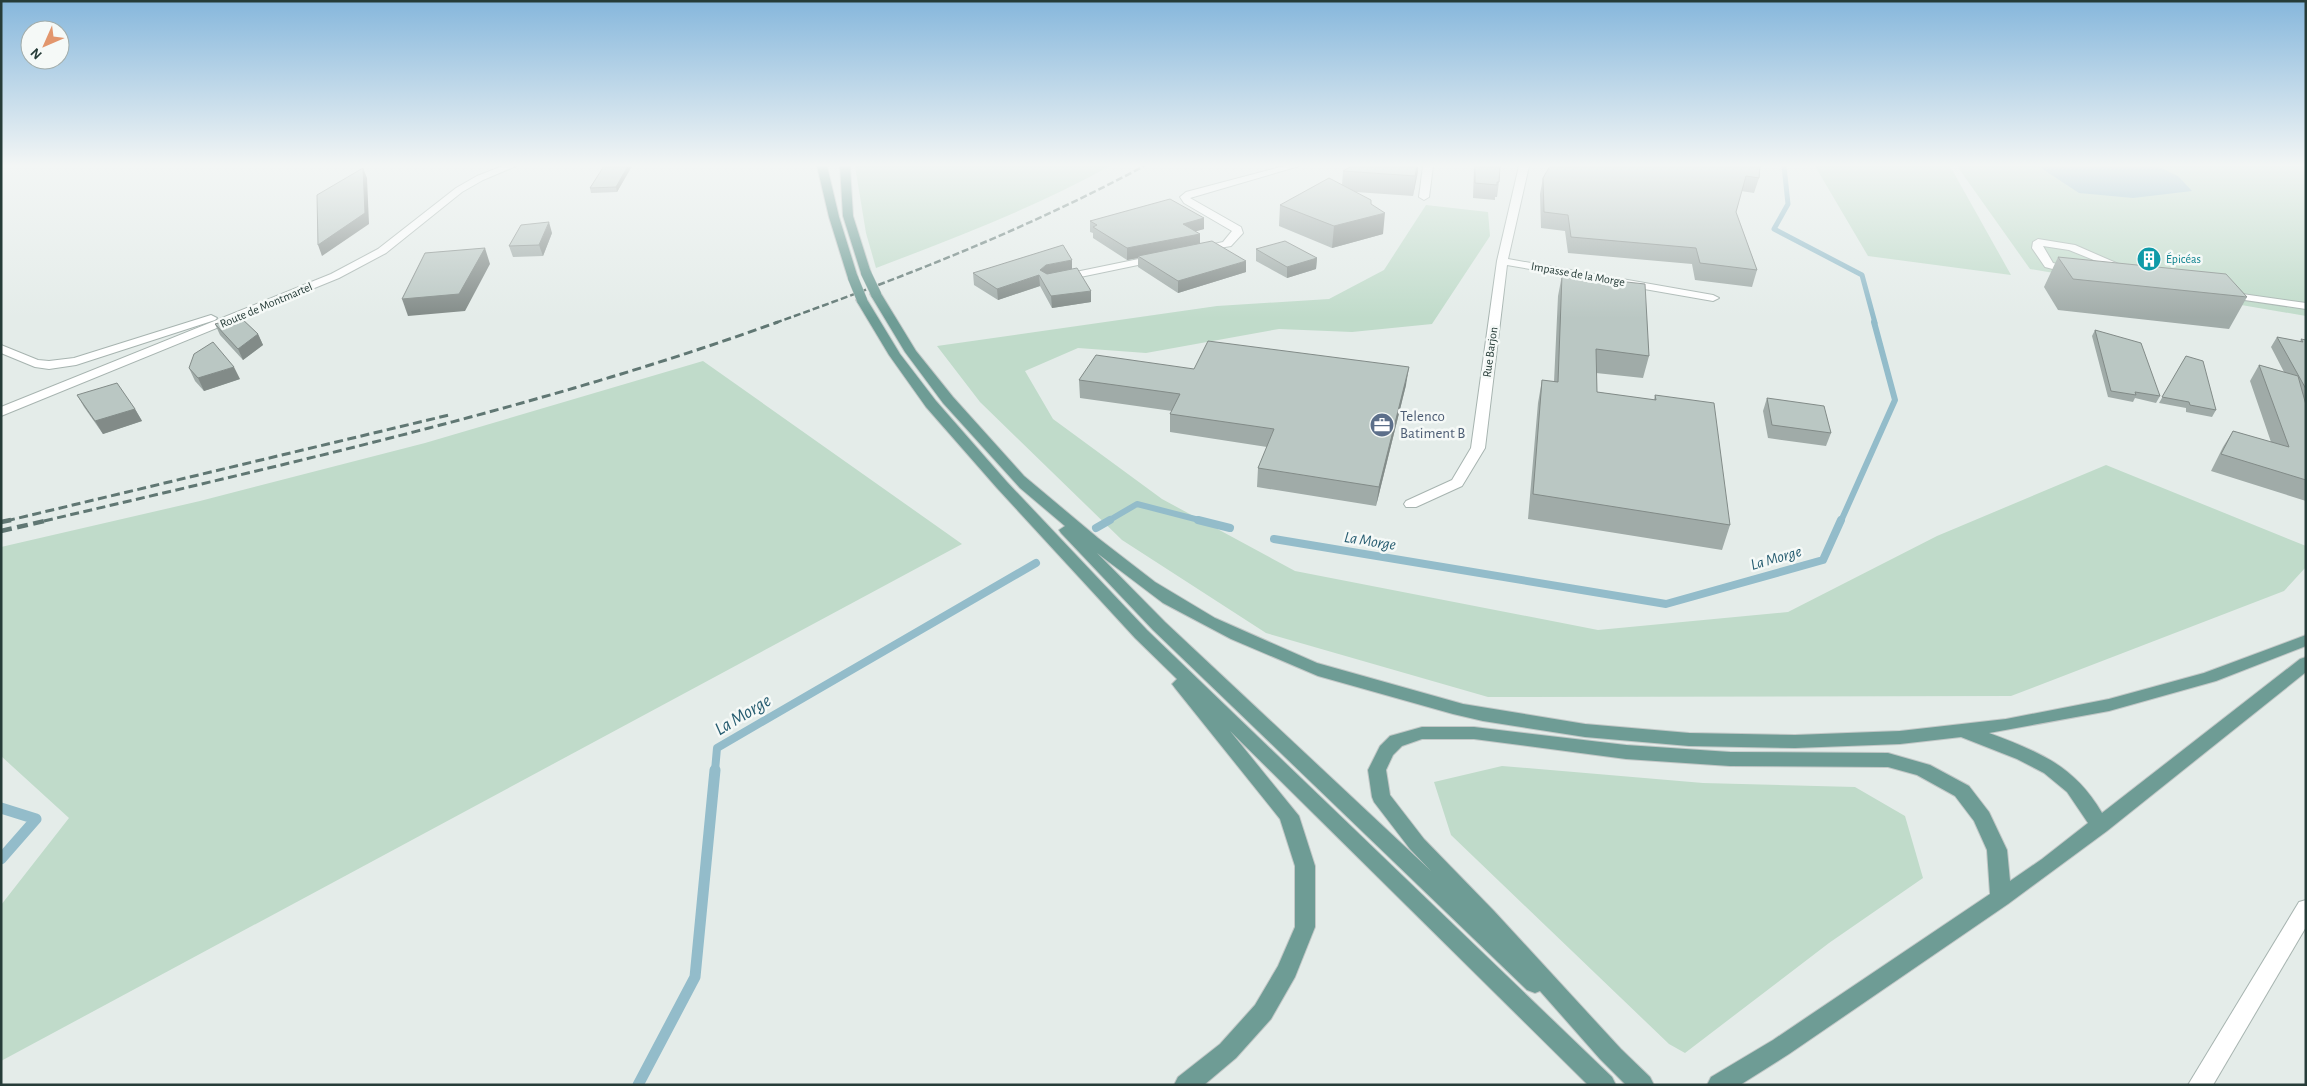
<svg xmlns="http://www.w3.org/2000/svg" width="2307" height="1086" font-family="'Alegreya Sans',sans-serif">
  <style>
    .green { fill: #c0dbca }
    .water { fill: #93bcca }
    .lines { fill: none; stroke-linecap: round; stroke-linejoin: round }
    .stream-far3 { stroke: #93bcca; stroke-width: 5 }
    .stream-far2 { stroke: #93bcca; stroke-width: 6 }
    .stream-far1 { stroke: #93bcca; stroke-width: 8 }
    .stream { stroke: #93bcca; stroke-width: 11 }
    .minor-casing { stroke: #a7b4b0; stroke-width: 2 }
    .major-casing { stroke: #c2c8c7; stroke-width: 2 }
    .minor { fill: #fff; fill-rule: evenodd }
    .major { fill: #6e9c95; fill-rule: evenodd }
    .rail-far2 { stroke: #607773; stroke-width: 2.5; stroke-dasharray: 7 3; stroke-linecap: butt }
    .rail-far1 { stroke: #607773; stroke-width: 3; stroke-dasharray: 9 4.5; stroke-linecap: butt }
    .rail { stroke: #607773; stroke-width: 4.5; stroke-dasharray: 11 5.5; stroke-linecap: butt }
    .major-bridge-casing { stroke: #c2c8c7; stroke-width: 11; stroke-linecap: butt }
    .major-bridge { stroke: #6e9c95; stroke-width: 10 }
    .wall { fill: #a0aba8 }
    .shaded-wall { fill: #828b88 }
    .building { fill: #bac7c3; stroke: #828b88 }
    .labels { text-anchor: middle; dominant-baseline: central; stroke-width: 5; stroke-linejoin: round; paint-order: stroke }
    .far-culture-label { font-size: 12px; fill: #0d838f; stroke: #f5f9f7; text-anchor: start }
    .far-street-label { font-size: 12px; fill: #263c38; stroke: #f5f9f7 }
    .service-label { font-size: 15px; fill: #4e5e75; stroke: #f5f9f7; text-anchor: start }
    .water-label { font-size: 16px; font-style: italic; fill: #275d71; stroke: #f5f9f7 }
    .near-water-label { font-size: 19px; font-style: italic; fill: #275d71; stroke: #f5f9f7 }
  </style>
  <rect width="100%" height="100%" fill="#e4ece9"/>
  <g class="green">
    <path d="M855,166H1110C1036,207 955,238 876,268L866,233Z"/>
    <polygon points="1815,166 1950,166 2011,275 1868,256"/>
    <polygon points="1957,166 2306,166 2306,316 2030,269"/>
    <polygon points="1426,205 1488,212 1490,236 1432,324 1352,332 1279,329 1146,353 1078,348 1025,371 1053,419 1162,499 1295,571 1598,630 1788,612 1937,536 2106,465 2306,546 2306,567 2284,591 2011,696 1488,697 1266,633 1122,540 980,402 937,346 1217,306 1329,299 1384,270"/>
    <polygon points="703,361 962,544 1,1061 1,905 69,818 1,756 1,547 200,501 425,443"/>
    <polygon points="1502,766 1703,783 1855,787 1905,816 1923,878 1829,943 1685,1053 1669,1044 1451,835 1434,782"/>
  </g>
  <polygon class="water" points="2038,166 2157,166 2178,176 2192,191 2133,198 2079,193"/>
  <g class="lines">
    <polyline class="stream-far3" points="1784,166 1788,204 1774,229 1862,275 1875,323"/>
    <g class="stream-far2">
      <polyline points="1108,521 1137,504 1203,521"/>
      <polyline points="1841,521 1895,400 1874,322"/>
    </g>
    <g class="stream-far1">
      <polyline points="1198,520 1230,528"/>
      <polyline points="1096,528 1110,520"/>
      <polyline points="1274,539 1666,604 1823,560 1841,520"/>
      <polyline points="715,771 717,748 1036,563"/>
    </g>
    <g class="stream">
      <polyline points="1,808 36,819 1,859"/>
      <polyline points="638,1085 695,977 715,770"/>
    </g>
    <defs>
      <g id="minor">
        <polygon points="503,166 516,166 483,180 462,192 386,253 339,278 1,416 1,407 331,274 378,249 456,188 477,176"/>
        <polygon points="1284,166 1299,166 1190,198 1241,227 1243,233 1231,246 1196,252 1196,248 1223,242 1232,231 1184,203 1180,197 1186,192"/>
        <polygon points="1423,166 1433,166 1429,197 1424,200 1419,197"/>
        <polygon points="1519,166 1529,166 1508,259 1713,295 1719,298 1713,301 1507,265 1485,448 1462,486 1416,507 1406,507 1404,504 1406,501 1452,480 1471,448 1497,261"/>
        <polygon points="2038,239 2075,245 2130,269 2129,271 2121,271 2069,250 2043,246 2053,263 2076,269 2077,271 2072,274 2045,267 2032,248 2033,242"/>
        <polygon points="1158,255 1162,256 1162,260 1061,281 1056,278 1061,275"/>
        <polygon points="2228,292 2306,303 2306,309 2224,297 2222,295"/>
        <polygon points="211,315 217,318 215,320 76,365 49,369 35,367 1,353 1,345 38,360 49,361 74,358"/>
        <polygon points="2306,900 2306,927 2213,1085 2188,1085 2299,902"/>
      </g>
      <g id="major">
        <polygon points="817,166 827,166 839,217 858,278 857,280 849,280 848,278 829,217"/>
        <polygon points="840,166 850,166 853,216 871,273 870,275 862,275 861,273 843,216"/>
        <path d="M876,291L880,292L916,351L953,397L1024,476L1098,538L1155,582L1215,618L1317,663L1463,704L1585,724L1689,733L1795,735L1900,731L2006,719L2109,699L2204,673L2306,635V646L2216,681L2109,711L1989,733C2039,752 2074,765 2102,813L2300,659L2306,657V672L2107,831L2008,904L1789,1054L1740,1085H1707L1711,1077L1773,1040L1990,894L1987,850L1974,821L1955,796L1917,775L1888,767L1730,766L1626,759L1474,739H1422L1402,746L1393,755L1386,770L1390,795L1424,839L1494,911L1621,1049L1650,1077L1654,1085H1626L1600,1059L1540,991L1535,993L1527,990L1153,630L1061,533L1059,530L1065,526L1020,488L943,403L905,352L870,294ZM1097,553L1163,603L1231,639L1318,676L1453,714L1483,721L1585,737L1689,746L1795,748L1900,744L1961,737L2017,759L2044,773L2067,792L2088,823L2042,859L2010,881L2007,850L1989,812L1969,786L1930,765L1888,753L1730,752L1626,745L1474,727H1422L1390,736L1380,746L1368,770L1372,797L1374,802L1410,849L1431,871L1165,622Z"/>
        <polygon points="862,297 866,298 900,354 936,401 1007,482 1147,630 1612,1077 1616,1085 1588,1085 1230,731 1299,816 1315,866 1315,927 1295,977 1271,1019 1236,1058 1204,1085 1174,1085 1178,1077 1220,1044 1255,1005 1278,966 1295,927 1295,866 1280,819 1175,688 1172,684 1177,679 1135,638 997,488 926,407 889,355 856,300"/>
      </g>
    </defs>
    <use href="#minor" class="minor-casing"/>
    <use href="#major" class="major-casing"/>
    <use href="#minor" class="minor"/>
    <use href="#major" class="major"/>
    <path class="rail-far2" d="M775,323C901,278 1025,230 1144,166"/>
    <g class="rail-far1">
      <polyline points="6,521 449,415"/>
      <path d="M44,521C290,463 539,408 778,322"/>
    </g>
    <g class="rail">
      <polyline points="1,522 11,520"/>
      <polyline points="1,531 49,520"/>
    </g>
    <defs>
      <g id="major-bridge">
        <polyline points="866,273 876,294"/>
        <polyline points="853,278 862,300"/>
      </g>
    </defs>
    <use href="#major-bridge" class="major-bridge-casing"/>
    <use href="#major-bridge" class="major-bridge"/>
  </g>
  <g class="wall">
    <polygon points="604,166 632,166 617,192 591,193 590,188"/>
    <polygon points="1352,166 1418,166 1413,196 1356,192 1371,204 1383,234 1332,248 1279,226 1280,205 1342,185 1343,171"/>
    <polygon points="1474,166 1500,166 1499,182 1497,197 1495,197 1495,200 1473,198"/>
    <polygon points="1760,166 1759,178 1754,193 1741,191 1736,212 1757,270 1752,287 1695,280 1692,264 1568,253 1565,231 1541,228 1540,194 1543,178"/>
    <polygon points="1204,218 1204,229 1196,231 1200,243 1246,272 1178,293 1138,267 1138,258 1127,260 1093,238 1093,233 1090,232 1090,221"/>
    <polygon points="552,233 543,256 513,257 509,246"/>
    <polygon points="1256,249 1317,258 1316,269 1287,278 1256,261"/>
    <polygon points="2058,257 2247,297 2229,329 2058,310 2044,287"/>
    <polygon points="1072,269 1091,291 1091,302 1052,308 1040,286 998,300 974,285 973,273"/>
    <polygon points="1562,275 1649,356 1643,378 1596,373 1597,392 1654,400 1655,395 1730,525 1722,550 1528,519 1538,403 1542,380 1554,382 1558,296"/>
    <polygon points="215,324 258,334 263,345 243,360 220,335"/>
    <polygon points="2095,330 2160,396 2156,403 2135,398 2133,402 2108,397 2092,336"/>
    <polygon points="2277,337 2300,342 2301,339 2306,340 2306,501 2211,471 2223,447 2233,431 2271,442 2250,381 2259,365 2284,372 2271,347"/>
    <polygon points="2186,356 2216,410 2212,417 2186,412 2186,408 2159,403"/>
    <polygon points="189,368 240,379 204,391 195,381"/>
    <polygon points="1194,369 1406,385 1376,506 1257,487 1258,468 1267,447 1170,432 1170,414 1172,411 1080,398 1079,380"/>
    <polygon points="77,395 135,409 142,421 103,434 84,407"/>
    <polygon points="1767,398 1831,433 1826,446 1768,438 1763,411"/>
  </g>
  <g class="shaded-wall">
    <polygon points="628,166 632,166 617,192 616,187"/>
    <polygon points="1417,166 1418,166 1418,172 1413,196"/>
    <polygon points="363,168 367,178 369,224 322,256 318,245"/>
    <polygon points="1385,213 1383,234 1332,248 1334,226"/>
    <polygon points="1204,218 1204,229 1183,235 1183,224"/>
    <polygon points="549,222 552,233 543,256 539,245"/>
    <polygon points="1200,234 1200,245 1138,256 1138,258 1127,260 1127,248"/>
    <polygon points="485,248 490,264 465,311 408,316 402,299"/>
    <polygon points="1317,258 1316,269 1287,278 1287,267"/>
    <polygon points="1072,260 1072,271 1047,276 1040,270 1046,265"/>
    <polygon points="1246,261 1246,272 1178,293 1178,281"/>
    <polygon points="1039,275 1040,286 998,300 997,289"/>
    <polygon points="1091,291 1091,302 1052,308 1051,296"/>
    <polygon points="258,334 263,345 243,360 238,349"/>
    <polygon points="234,367 240,379 204,391 198,378"/>
    <polygon points="1409,367 1406,385 1376,506 1379,487"/>
    <polygon points="135,409 142,421 103,434 95,421"/>
  </g>
  <g class="building">
    <polygon points="604,166 628,166 616,187 590,188"/>
    <polygon points="1352,166 1417,166 1415,176 1343,171"/>
    <polygon points="1475,166 1500,166 1499,182 1497,182 1497,185 1475,183"/>
    <polygon points="1550,166 1760,166 1759,178 1746,176 1736,212 1757,270 1700,263 1696,248 1571,237 1568,215 1544,212 1543,178"/>
    <polygon points="363,168 365,213 318,245 317,195"/>
    <polygon points="1329,178 1371,200 1371,204 1385,213 1334,226 1280,205"/>
    <polygon points="1170,199 1204,218 1183,224 1200,234 1127,248 1093,227 1097,225 1090,221"/>
    <polygon points="549,222 539,245 509,246 521,225"/>
    <polygon points="1212,241 1246,261 1178,281 1138,256"/>
    <polygon points="1285,241 1317,258 1287,267 1256,249"/>
    <polygon points="1063,245 1072,260 1046,265 1040,270 1047,274 1077,268 1091,291 1051,296 1039,275 997,289 973,273"/>
    <polygon points="485,248 459,294 402,299 425,253"/>
    <polygon points="2058,257 2226,274 2247,297 2073,279"/>
    <polygon points="1562,275 1645,284 1649,356 1596,349 1597,392 1656,400 1655,395 1714,403 1730,525 1533,494 1542,380 1558,382"/>
    <polygon points="240,317 258,334 238,349 215,324"/>
    <polygon points="2095,330 2141,343 2160,396 2135,392 2136,395 2111,391"/>
    <polygon points="2277,337 2303,342 2301,339 2306,340 2306,389"/>
    <polygon points="1208,341 1409,367 1379,487 1258,468 1274,429 1170,414 1180,394 1079,380 1096,355 1194,369"/>
    <polygon points="213,342 234,367 198,378 189,368 194,354"/>
    <polygon points="2186,356 2203,361 2216,410 2190,405 2189,402 2162,397"/>
    <polygon points="2259,365 2298,376 2306,405 2306,480 2221,454 2233,431 2289,447"/>
    <polygon points="117,383 135,409 95,421 77,395"/>
    <polygon points="1767,398 1824,406 1831,433 1772,425"/>
  </g>
  <linearGradient id="sky" x2="0" y2="1"><stop stop-color="#86b7dc"/><stop offset="0.52" stop-color="#f3f6f5"/><stop offset="1" stop-color="#f3f6f5" stop-opacity="0"/></linearGradient>
  <rect width="2307" height="318" fill="url(#sky)"/>
  <defs>
    <symbol id="building-disc" viewBox="-11 -11 22 22"><circle r="9.5" fill="#0f9aa8" stroke="#f5f9f7"/><path d="M-4-6H4V6H1V3H-1V6H-4ZM-2.5-4.3h1.7v1.8h-1.7ZM.8-4.3h1.7v1.8H.8ZM-2.5-1h1.7V.8h-1.7ZM.8-1h1.7V.8H.8Z" fill="#fff"/></symbol>
    <symbol id="office-disc" viewBox="-11 -11 22 22"><circle r="9.5" fill="#5c6f8a" stroke="#f5f9f7"/><path d="M-6-3h4V-5.5h4V-3h4V5H-6ZM-1-4.5V-3h2v-1.5ZM-6 0V1H6V0Z" fill="#fff"/></symbol>
  </defs>
  <g fill-rule="evenodd">
    <use href="#building-disc" x="2135" y="245" width="28" height="28"/>
    <use href="#office-disc" x="1368" y="411" width="28" height="28"/>
  </g>
  <g class="labels">
    <g class="far-culture-label">
      <text x="2166" y="259">Épicéas</text>
    </g>
    <g class="far-street-label">
      <text transform="translate(1578 274) rotate(10)">Impasse de la Morge</text>
      <text transform="translate(266 305) rotate(-23)">Route de Montmartel</text>
      <text transform="translate(1490 352) rotate(-82)">Rue Barjon</text>
    </g>
    <g class="service-label">
      <text x="1400" y="416">Telenco<tspan x="1400" dy="17">Batiment B</tspan></text>
    </g>
    <g class="water-label">
      <text transform="translate(1370 541) rotate(9)">La Morge</text>
      <text transform="translate(1776 558) rotate(-16)">La Morge</text>
    </g>
    <g class="near-water-label">
      <text transform="translate(743 715) rotate(-31)">La Morge</text>
    </g>
  </g>
  <rect width="2307" height="1086" fill="none" stroke="#263c38" stroke-width="5"/>
  <g transform="translate(45 45) rotate(225)"><circle r="24" fill="#f5f9f7" stroke="#a2adab"/>
  <path d="M0-4L9 19L0 12L-9 19Z" fill="#e2966d"/>
  <text y="-8" font-size="14" font-weight="bold" text-anchor="middle" fill="#263c38">N</text>
  </g>
</svg>
